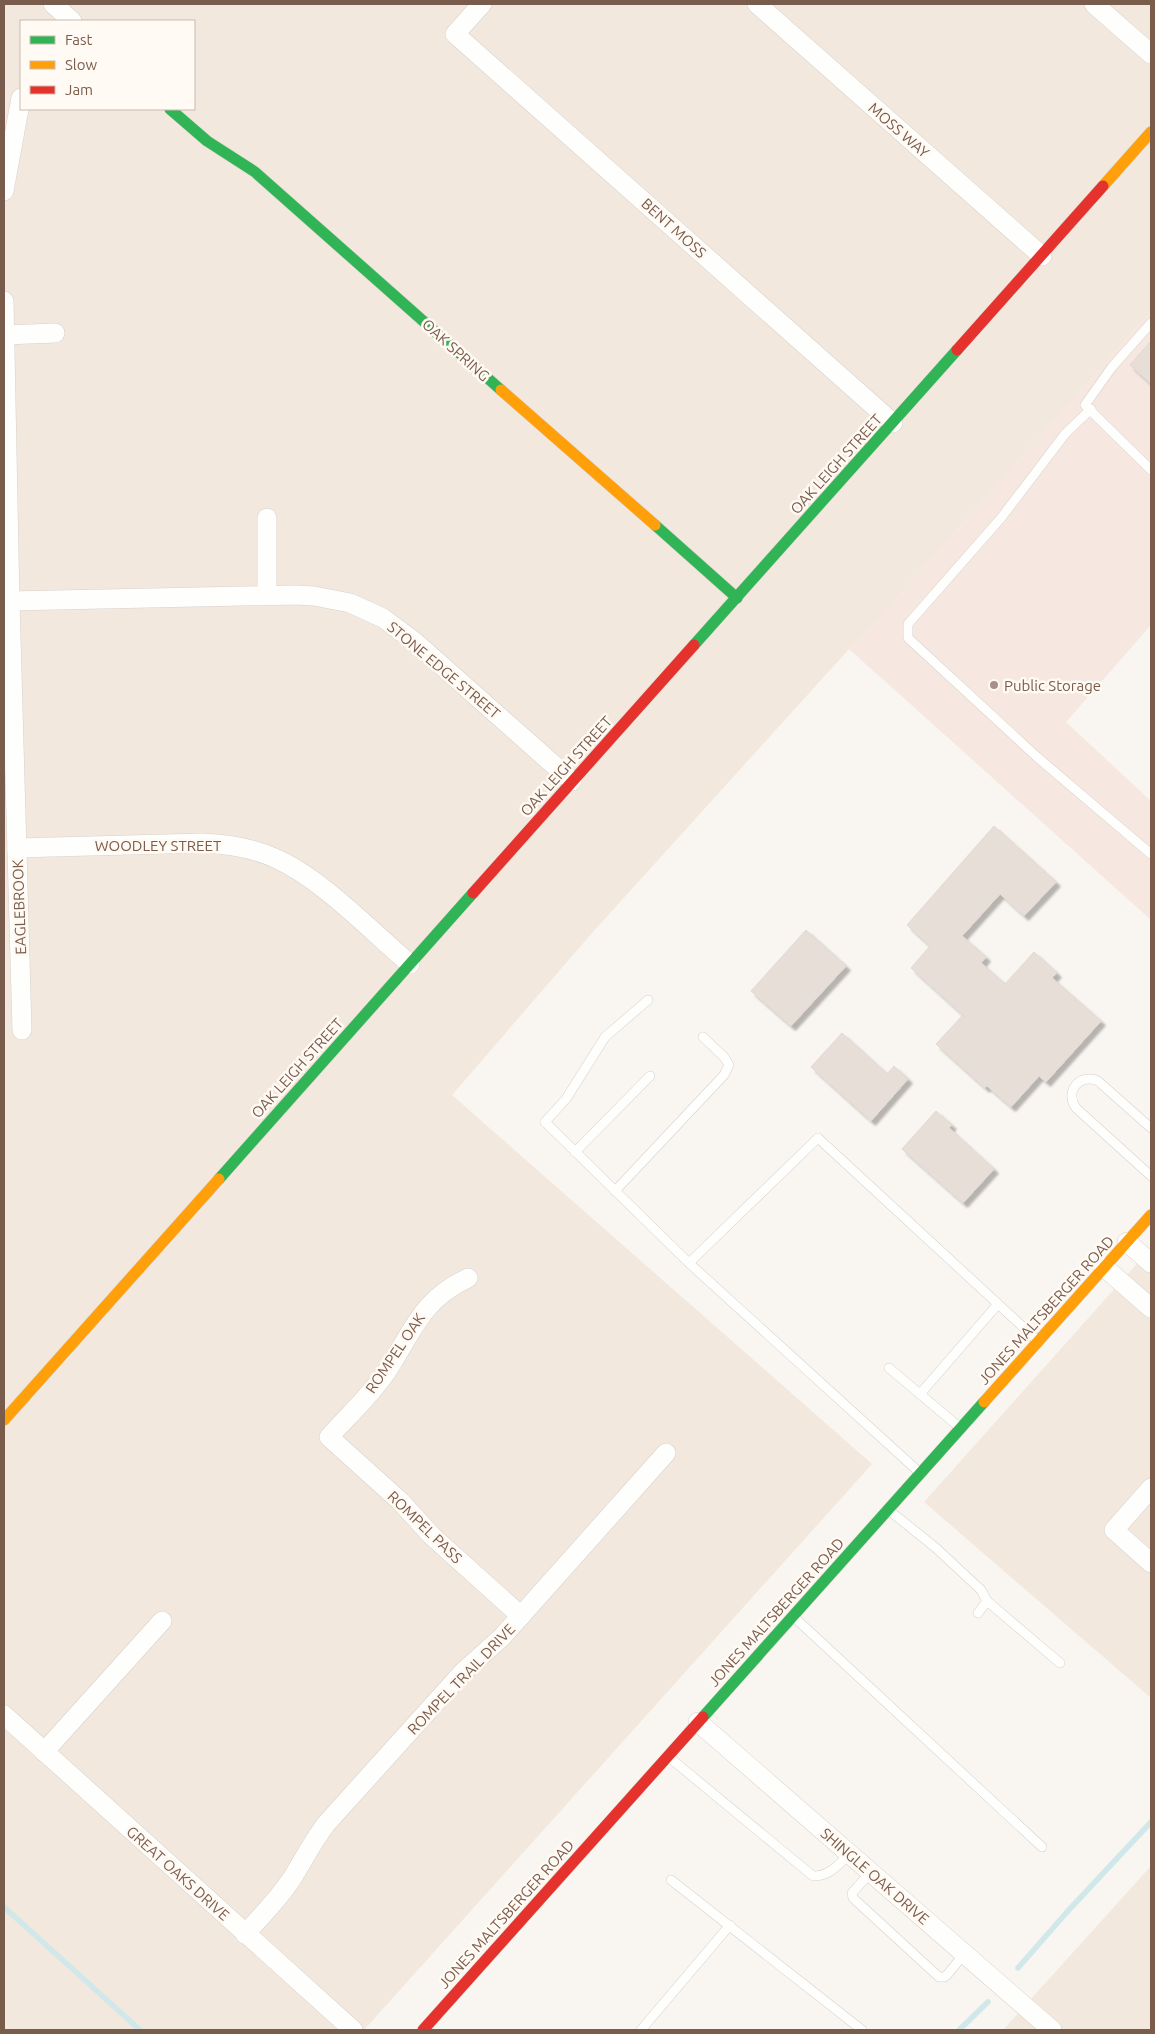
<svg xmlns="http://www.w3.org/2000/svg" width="1155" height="2034" font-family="Ubuntu,sans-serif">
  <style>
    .residential { fill: #f2e8de; fill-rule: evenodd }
    .commercial { fill: #f6e8e1 }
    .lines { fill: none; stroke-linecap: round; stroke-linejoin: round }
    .stream { stroke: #d0e8ea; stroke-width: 5.5 }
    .building { fill: #e6ded7; stroke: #e2d8d2; filter: url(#shadow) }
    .lane-casing { stroke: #d7d1cb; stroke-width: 10 }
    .street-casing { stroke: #d7d1cb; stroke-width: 20 }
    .fast-casing { stroke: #d9d2cb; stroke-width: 12 }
    .slow-casing { stroke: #d9d2cb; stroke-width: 12 }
    .jam-casing { stroke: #d9d2cb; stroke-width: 12 }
    .lane { stroke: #fefefd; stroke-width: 9 }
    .street { stroke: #fefefd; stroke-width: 19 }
    .fast { stroke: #30b455; stroke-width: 11 }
    .slow { stroke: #ff9f0a; stroke-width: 11 }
    .jam { stroke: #e5322d; stroke-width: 11 }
    .poi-dot { fill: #a69286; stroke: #fffaf3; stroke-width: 2 }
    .labels { text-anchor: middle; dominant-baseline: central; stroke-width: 5; stroke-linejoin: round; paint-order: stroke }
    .street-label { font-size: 15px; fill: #7a5c4d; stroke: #fffaf3 }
    .poi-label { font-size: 15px; fill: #7a5c4d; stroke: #fffaf3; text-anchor: start }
  </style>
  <defs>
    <filter id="shadow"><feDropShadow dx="4.5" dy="4.5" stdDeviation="1" flood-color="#0004"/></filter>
  </defs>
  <rect width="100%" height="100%" fill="#f9f5f0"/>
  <g class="residential">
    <path d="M4,4H1151V311L896,600L849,649L592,933L452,1095L872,1464L364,2030H4ZM21,21H194V109H21Z"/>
    <polygon points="1151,1248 1151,1698 924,1502"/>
    <polygon points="1151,1866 1151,2030 1003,2030"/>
  </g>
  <polygon class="commercial" points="1151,311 1151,625 1066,722 1151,801 1151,920 849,649 896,600"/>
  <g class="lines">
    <g class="stream">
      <polyline points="4,1907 140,2030"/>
      <polyline points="1018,1968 1067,1912 1151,1822"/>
      <polyline points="959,2030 988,2002"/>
    </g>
  </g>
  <g class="building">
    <polygon points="1151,341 1151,384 1130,365"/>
    <polygon points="994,826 1056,882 1024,916 1000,894 962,936 986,957 981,963 1005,984 1034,952 1057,973 1052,978 1101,1021 1046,1082 1039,1076 1011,1107 987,1086 985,1088 936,1044 963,1015 911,968 930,946 907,925"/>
    <polygon points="806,930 846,966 791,1026 751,991"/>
    <polygon points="842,1033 887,1074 894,1066 908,1079 871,1121 811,1067"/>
    <polygon points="936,1111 952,1125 949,1128 994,1169 963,1203 902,1149"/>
  </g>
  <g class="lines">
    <defs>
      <g id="lane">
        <polyline points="1151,323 1112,367 1085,405 1151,470"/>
        <polyline points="1091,409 1065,434 1001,518 908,624 908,638 1037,757 1151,854"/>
        <polyline points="648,1000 605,1037 566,1099 545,1122 689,1263"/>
        <path d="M1151,1128L1098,1081C1080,1073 1064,1091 1076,1108L1151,1176"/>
        <polyline points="575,1152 650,1076"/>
        <polyline points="615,1191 724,1075 729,1065 724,1057 703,1037"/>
        <polyline points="889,1368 958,1426"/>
        <polyline points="920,1394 998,1304"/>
        <polyline points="919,1472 689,1263 818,1138 1036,1339"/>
        <polyline points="890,1511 936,1548 981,1590 987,1601 978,1613"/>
        <polyline points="987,1601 1060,1663"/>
        <polyline points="795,1618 1042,1847"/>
        <path d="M670,1758L813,1876C830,1876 838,1865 849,1854"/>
        <polyline points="871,1872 852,1893 853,1898 939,1977 944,1977 947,1975 964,1954"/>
        <polyline points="671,1880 862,2030"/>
        <polyline points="641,2030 730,1925"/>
      </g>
      <g id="street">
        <polyline points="53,4 72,21"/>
        <polyline points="482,4 455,34 893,423"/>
        <polyline points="757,4 1042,256"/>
        <polyline points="1094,4 1151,54"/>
        <polyline points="4,191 21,98"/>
        <polyline points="4,301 10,601 22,1030"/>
        <polyline points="4,335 55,333"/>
        <polyline points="267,518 267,595"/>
        <polyline points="10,601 296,595 314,596 350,603 383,618 415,642 572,781"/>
        <path d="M17,848L202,843C228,844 254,848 277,859C323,880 371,931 410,964"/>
        <polyline points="1127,1242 1151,1263"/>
        <polyline points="1104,1267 1151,1308"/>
        <path d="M468,1278C421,1300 413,1331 387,1371C371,1395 348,1416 329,1437L400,1501L432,1536L521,1616"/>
        <polyline points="1151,1488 1114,1530 1151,1563"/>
        <polyline points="4,1715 353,2030"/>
        <polyline points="698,1722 1052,2030"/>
        <polyline points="44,1752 162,1621"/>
        <path d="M245,1934C262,1916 279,1898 293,1877C304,1859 313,1841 326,1824L463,1672L502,1637L666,1453"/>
      </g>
      <g id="fast">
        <polyline points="170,109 207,141 255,172 501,390"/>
        <polyline points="655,525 737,598"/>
        <polyline points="694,645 957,350"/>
        <polyline points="219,1179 473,893"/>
        <polyline points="703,1717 984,1402"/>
      </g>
      <g id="slow">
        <polyline points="1103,186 1151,132"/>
        <polyline points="501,390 655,525"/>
        <polyline points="984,1402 1151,1215"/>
        <polyline points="4,1420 219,1179"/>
      </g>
      <g id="jam">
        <polyline points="957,350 1103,186"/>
        <polyline points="473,893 694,645"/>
        <polyline points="423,2030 703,1717"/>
      </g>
    </defs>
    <use href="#lane" class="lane-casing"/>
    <use href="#street" class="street-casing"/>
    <use href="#fast" class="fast-casing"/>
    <use href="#slow" class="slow-casing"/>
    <use href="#jam" class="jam-casing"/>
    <use href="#lane" class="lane"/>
    <use href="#street" class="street"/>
    <use href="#fast" class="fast"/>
    <use href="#slow" class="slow"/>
    <use href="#jam" class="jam"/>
  </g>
  <circle class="poi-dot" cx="994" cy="685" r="5"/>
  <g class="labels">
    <g class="street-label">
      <text transform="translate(899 130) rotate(41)">MOSS WAY</text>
      <text transform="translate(674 228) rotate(42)">BENT MOSS</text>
      <text transform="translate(456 350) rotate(42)">OAK SPRING</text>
      <text transform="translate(836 464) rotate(-48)">OAK LEIGH STREET</text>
      <text transform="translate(444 670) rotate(40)">STONE EDGE STREET</text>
      <text transform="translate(566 766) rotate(-48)">OAK LEIGH STREET</text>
      <text x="158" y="845">WOODLEY STREET</text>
      <text transform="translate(19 907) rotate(-92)">EAGLEBROOK</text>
      <text transform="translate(297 1068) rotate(-48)">OAK LEIGH STREET</text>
      <text transform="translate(1046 1310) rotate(-48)">JONES MALTSBERGER ROAD</text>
      <text transform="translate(395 1353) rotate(-56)">ROMPEL OAK</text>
      <text transform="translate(425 1527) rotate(44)">ROMPEL PASS</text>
      <text transform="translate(776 1612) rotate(-48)">JONES MALTSBERGER ROAD</text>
      <text transform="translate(461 1679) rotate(-46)">ROMPEL TRAIL DRIVE</text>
      <text transform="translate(178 1873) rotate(42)">GREAT OAKS DRIVE</text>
      <text transform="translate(875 1876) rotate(41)">SHINGLE OAK DRIVE</text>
      <text transform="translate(506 1914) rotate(-48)">JONES MALTSBERGER ROAD</text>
    </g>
    <g class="poi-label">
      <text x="1004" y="685">Public Storage</text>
    </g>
  </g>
  <rect width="1155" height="2034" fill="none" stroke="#7a5c4d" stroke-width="10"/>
  <rect x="20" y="20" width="175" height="90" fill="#fffaf3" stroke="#cabbb1"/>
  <rect x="30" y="36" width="25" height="8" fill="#30b455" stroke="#cabbb1"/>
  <text x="65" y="45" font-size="15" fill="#7a5c4d">Fast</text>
  <rect x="30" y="61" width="25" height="8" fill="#ff9f0a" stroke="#cabbb1"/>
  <text x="65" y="70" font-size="15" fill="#7a5c4d">Slow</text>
  <rect x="30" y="86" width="25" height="8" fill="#e5322d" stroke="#cabbb1"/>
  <text x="65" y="95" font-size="15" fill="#7a5c4d">Jam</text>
</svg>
